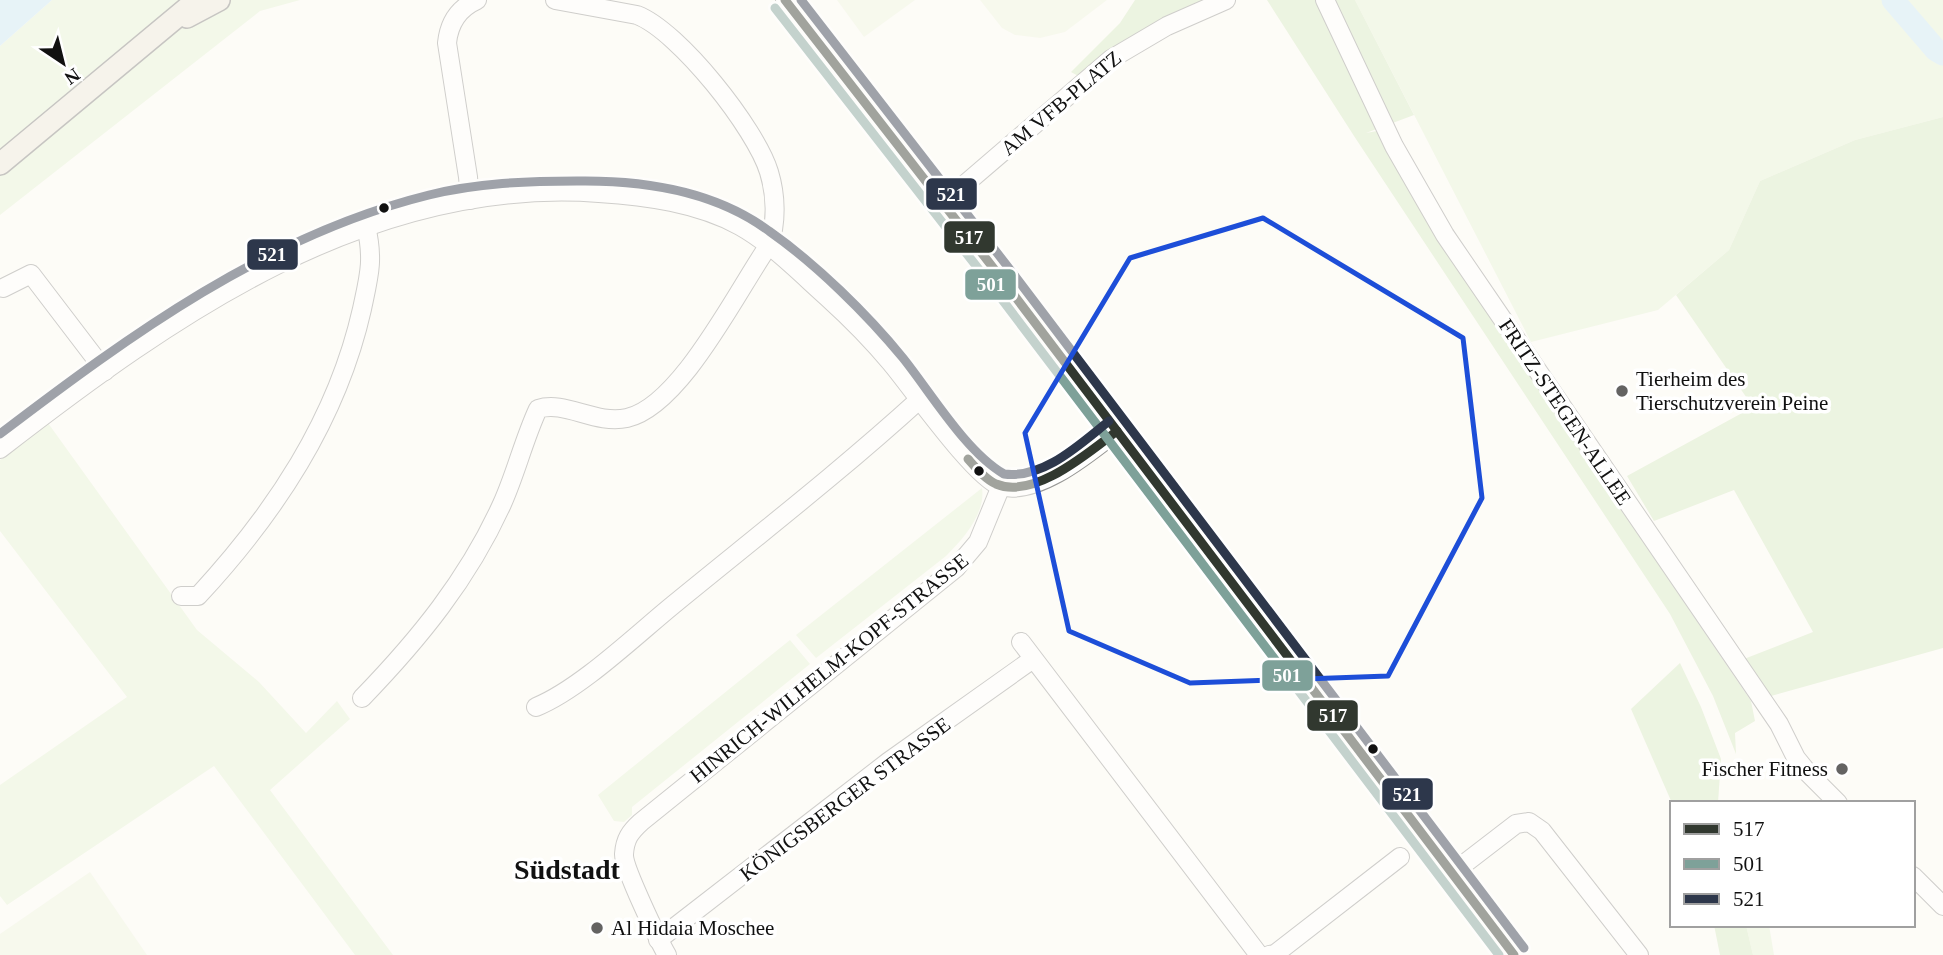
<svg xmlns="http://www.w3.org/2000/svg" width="1943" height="955" font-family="'Times New Roman',serif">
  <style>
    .green { fill: #e7f3d7 }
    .forest { fill: #d8eac5 }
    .pitch { fill: #f0f6e1 }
    .water { fill: #cde8f7 }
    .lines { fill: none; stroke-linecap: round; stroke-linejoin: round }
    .river { stroke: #cde8f7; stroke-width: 23 }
    .minor-casing { stroke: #979795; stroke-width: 20 }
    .major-casing { stroke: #858482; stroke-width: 24 }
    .minor { stroke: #fffffe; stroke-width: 18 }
    .major { stroke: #ede9dc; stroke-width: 21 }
    .bus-1-casing { stroke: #fff; stroke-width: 14 }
    .bus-2-casing { stroke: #fff; stroke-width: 14 }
    .bus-3-casing { stroke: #fff; stroke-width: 14 }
    .bus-1 { stroke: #31382f; stroke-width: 9 }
    .bus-2 { stroke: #7ea199; stroke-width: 9 }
    .bus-3 { stroke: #2d374b; stroke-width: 9 }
    .marked { fill: none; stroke: #1d4ed8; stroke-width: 5; stroke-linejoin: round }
    .bus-dot { fill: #111; stroke: #fff; stroke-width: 2.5 }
    .poi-dot { fill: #646362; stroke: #fff; stroke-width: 2.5 }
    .labels { text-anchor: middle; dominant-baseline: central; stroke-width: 7; stroke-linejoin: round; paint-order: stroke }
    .street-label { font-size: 21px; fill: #111; stroke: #fff }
    .poi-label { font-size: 21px; fill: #111; stroke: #fff; text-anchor: start }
    .district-label { font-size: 28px; font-weight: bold; fill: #111; stroke: #fff }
    .line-badge { stroke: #fff; stroke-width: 2.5 }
    .badge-label { font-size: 19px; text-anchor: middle; font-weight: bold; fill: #fff }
  </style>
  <rect width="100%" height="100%" fill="#fdfcf7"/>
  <g class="green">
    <polygon points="52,0 300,0 260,11 0,215 0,46"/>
    <polygon points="1355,0 1943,0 1943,117 1855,140 1760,181 1729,250 1658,310 1531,342"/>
    <polygon points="48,423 197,630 259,682 306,733 337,701 350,719 270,790 393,955 355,955 214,766 7,905 0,896 0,785 127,697 0,531 0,460"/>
    <path d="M982,488C986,513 963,539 946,556L816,658L796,635Z"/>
    <polygon points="790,640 810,664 632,807 632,815 624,822 614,821 598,795"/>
    <polygon points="1746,925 1769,925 1774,955 1753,955"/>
  </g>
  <g class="forest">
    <polygon points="1135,0 1204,0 1163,19 1080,77 1071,72 1120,23"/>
    <polygon points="1267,0 1355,0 1414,115 1366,133 1377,131 1446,251 1751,701 1755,721 1735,733 1736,754 1713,696 1670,614 1354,136"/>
    <polygon points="1943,117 1943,648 1771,696 1744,659 1813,632 1734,490 1654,521 1627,476 1753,407 1676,295 1729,250 1760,181 1855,140"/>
    <polygon points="1680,663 1701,707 1721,759 1718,803 1672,803 1631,709"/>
    <polygon points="1714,925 1746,925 1753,955 1720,955"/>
  </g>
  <g class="pitch">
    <polygon points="837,0 915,0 864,37"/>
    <polygon points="980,0 1107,0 1065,32 1040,38 1015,35 1002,28"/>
    <polygon points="90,872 147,955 0,955 0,934"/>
  </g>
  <polygon class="water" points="0,0 52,0 0,46"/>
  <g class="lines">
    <polyline class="river" points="1893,0 1936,50 1943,54"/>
    <defs>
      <g id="minor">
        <polyline points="785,0 998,274 1514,955"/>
        <polyline points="1325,0 1394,146 1445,235 1779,724 1796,758 1809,774 1838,803"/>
        <path d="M470,200L468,177L447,43C449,23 459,8 477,0"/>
        <polyline points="943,203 1111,59 1167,26 1226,0"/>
        <polyline points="3,288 31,274 105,371"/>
        <path d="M0,449C173,315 369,176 599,193C646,196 698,203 740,226C772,244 799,272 827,297C849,317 872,340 891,363C912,388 975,478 1000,486C1037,497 1090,452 1117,431"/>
        <path d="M181,596H198C274,514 337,420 362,309C369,276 374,260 366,226"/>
        <polyline points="1021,642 1259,955"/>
        <path d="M362,698C419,639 468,579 502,504C516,473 524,439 538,409C565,400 595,425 627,418C681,406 738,289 769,245C777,222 776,195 769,172C756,129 679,31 637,15L555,0"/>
        <path d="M536,707C580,689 635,636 673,605C756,537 841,471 920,399"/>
        <polyline points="1451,874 1516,824 1529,822 1542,831 1639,955"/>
        <polyline points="1913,876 1943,906"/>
        <polyline points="658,940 888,762 1033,659"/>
        <path d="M667,955C659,941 623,867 624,854C625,839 630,832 641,822L956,568L978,542L1001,486"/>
        <polyline points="1269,955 1275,954 1400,857"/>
      </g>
      <g id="major">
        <polyline points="187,17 219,0"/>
        <polyline points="0,164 197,0"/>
      </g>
    </defs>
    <use href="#minor" class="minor-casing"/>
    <use href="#major" class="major-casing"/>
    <use href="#minor" class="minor"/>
    <use href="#major" class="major"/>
    <defs>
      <g id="bus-1">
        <polyline points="785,0 998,274 1514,955"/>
        <path d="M968,459C976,468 985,479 996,484C1034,500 1089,452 1117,431"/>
      </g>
      <polyline id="bus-2" points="775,8 988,281 1499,955"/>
      <g id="bus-3">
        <polyline points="801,0 1008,267 1524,948"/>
        <path d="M0,434C130,335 267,235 429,195C477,183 527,181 577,181C643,180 715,191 769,231C816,264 867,314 903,358C931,393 966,452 1004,474C1044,479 1080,444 1109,421"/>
      </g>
    </defs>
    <use href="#bus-1" class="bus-1-casing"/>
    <use href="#bus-2" class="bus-2-casing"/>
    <use href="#bus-3" class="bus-3-casing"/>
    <use href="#bus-1" class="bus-1"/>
    <use href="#bus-2" class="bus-2"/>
    <use href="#bus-3" class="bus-3"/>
  </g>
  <path d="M0 0H1943V955H0ZM1263,218L1463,338L1482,498L1388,676L1190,683L1069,631L1025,433L1130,258Z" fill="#fdfcf7" fill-opacity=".55" fill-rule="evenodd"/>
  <path class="marked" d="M1263,218L1463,338L1482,498L1388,676L1190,683L1069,631L1025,433L1130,258Z"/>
  <g class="bus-dot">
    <circle cx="384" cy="208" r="6"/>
    <circle cx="979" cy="471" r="6"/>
    <circle cx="1373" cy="749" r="6"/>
  </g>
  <g class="poi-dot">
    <circle cx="1622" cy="391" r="7"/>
    <circle cx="1842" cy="769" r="7"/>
    <circle cx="597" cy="928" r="7"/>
  </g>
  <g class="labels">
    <g class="street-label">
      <text transform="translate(1061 103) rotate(-40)">AM VFB-PLATZ</text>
      <text transform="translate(1565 412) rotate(56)">FRITZ-STEGEN-ALLEE</text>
      <text transform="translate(829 668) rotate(-39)">HINRICH-WILHELM-KOPF-STRASSE</text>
      <text transform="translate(845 799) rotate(-37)">KÖNIGSBERGER STRASSE</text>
    </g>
    <g class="poi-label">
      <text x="1636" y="379">Tierheim des<tspan x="1636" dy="24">Tierschutzverein Peine</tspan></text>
      <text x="1828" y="769" text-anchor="end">Fischer Fitness</text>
      <text x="611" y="928">Al Hidaia Moschee</text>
    </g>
    <g class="district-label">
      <text x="567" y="869">Südstadt</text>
    </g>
  </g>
  <g class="line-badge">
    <rect x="925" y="177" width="53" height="34" rx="7" fill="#2d374b"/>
    <rect x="943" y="220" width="53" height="34" rx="7" fill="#31382f"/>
    <rect x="246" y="238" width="53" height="33" rx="7" fill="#2d374b"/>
    <rect x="964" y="268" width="53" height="33" rx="7" fill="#7ea199"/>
    <rect x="1261" y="659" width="53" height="33" rx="7" fill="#7ea199"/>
    <rect x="1306" y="699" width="53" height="33" rx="7" fill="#31382f"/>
    <rect x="1381" y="777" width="53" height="34" rx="7" fill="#2d374b"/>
  </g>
  <g class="badge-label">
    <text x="951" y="201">521</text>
    <text x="969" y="244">517</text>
    <text x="272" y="261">521</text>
    <text x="991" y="291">501</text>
    <text x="1287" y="682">501</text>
    <text x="1333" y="722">517</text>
    <text x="1407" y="801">521</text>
  </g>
  <rect x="1670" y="801" width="245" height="126" fill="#ffffff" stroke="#a0a0a0" stroke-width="2"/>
  <rect x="1684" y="824" width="35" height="10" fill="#31382f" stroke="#a0a0a0" stroke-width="2"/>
  <text x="1733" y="836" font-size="21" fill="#111111">517</text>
  <rect x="1684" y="859" width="35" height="10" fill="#7ea199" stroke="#a0a0a0" stroke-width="2"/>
  <text x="1733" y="871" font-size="21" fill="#111111">501</text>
  <rect x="1684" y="894" width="35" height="10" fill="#2d374b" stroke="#a0a0a0" stroke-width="2"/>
  <text x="1733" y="906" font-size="21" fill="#111111">521</text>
  <g transform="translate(63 63) rotate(145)" stroke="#ffffff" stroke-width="5" paint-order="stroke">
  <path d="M0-5L12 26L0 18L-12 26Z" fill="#111111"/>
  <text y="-10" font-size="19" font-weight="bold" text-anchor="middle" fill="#111111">N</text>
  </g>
</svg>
